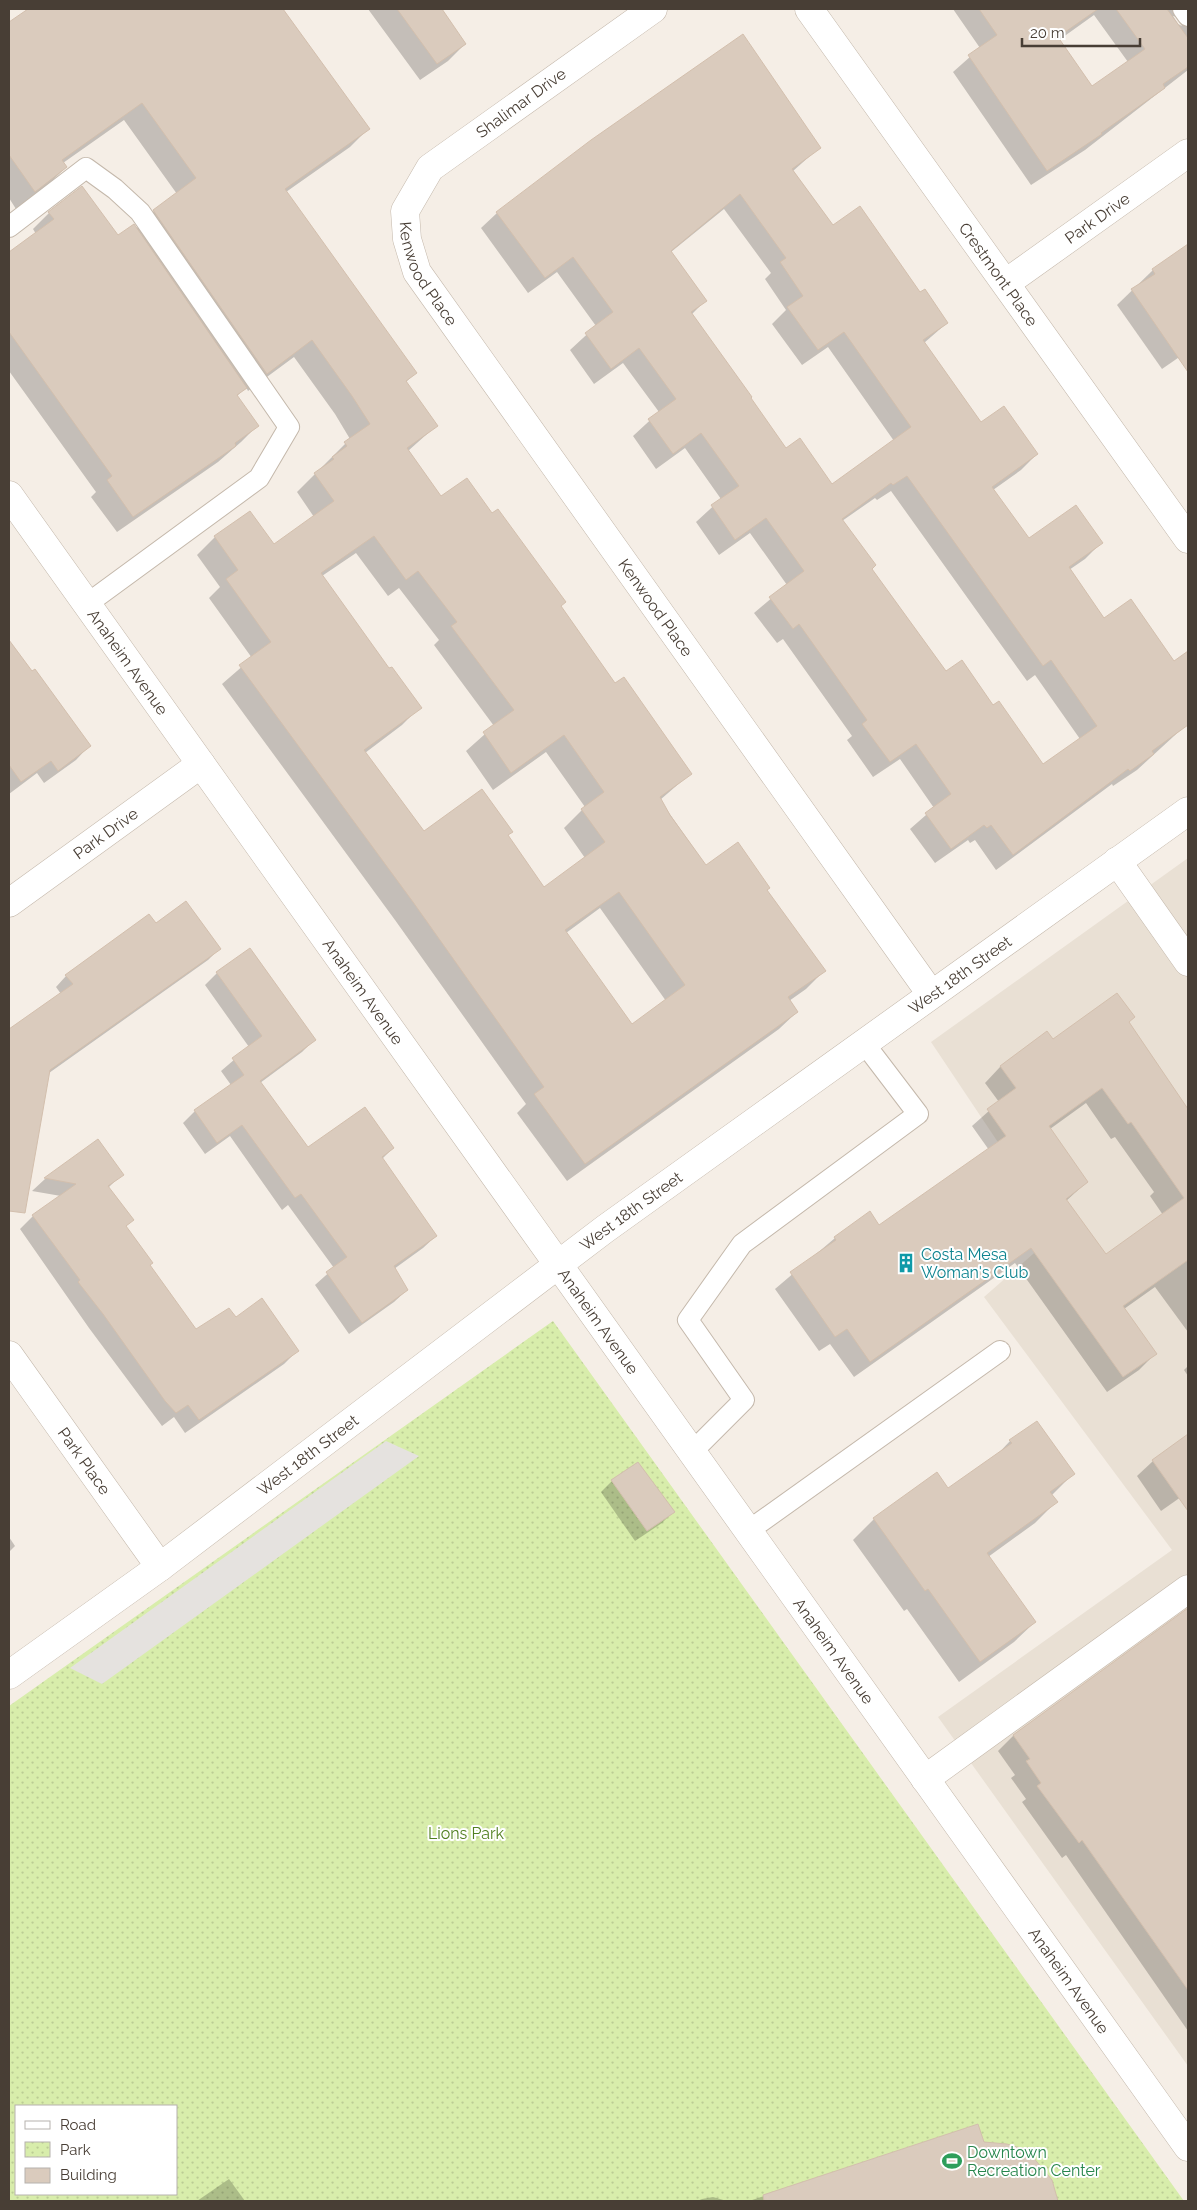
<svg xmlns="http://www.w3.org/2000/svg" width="1197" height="2210" font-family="Raleway,sans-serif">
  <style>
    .residential { fill: #e9e0d4 }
    .park { fill: url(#park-dots); fill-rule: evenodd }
    .parking { fill: #e5e2df }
    .shadow { fill: #0003; fill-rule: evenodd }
    .building { fill: #dacbbd; stroke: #d3bfad; fill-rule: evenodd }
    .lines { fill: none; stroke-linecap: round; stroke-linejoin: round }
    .service-casing { stroke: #c4b8ab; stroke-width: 22 }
    .minor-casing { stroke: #c4b8ab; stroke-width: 29 }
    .tertiary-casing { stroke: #c4b8ab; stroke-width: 29 }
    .service { stroke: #fff; stroke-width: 20 }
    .minor { stroke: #fff; stroke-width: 28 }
    .tertiary { stroke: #fff; stroke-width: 28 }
    .labels { text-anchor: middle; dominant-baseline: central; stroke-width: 4; stroke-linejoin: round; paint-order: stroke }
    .street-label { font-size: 16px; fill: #483e35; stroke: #fff }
    .culture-label { font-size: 16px; fill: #0d838f; stroke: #fff; text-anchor: start }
    .park-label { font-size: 16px; fill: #528022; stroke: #fff }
    .leisure-label { font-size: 16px; fill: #27864d; stroke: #fff; text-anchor: start }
  </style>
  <defs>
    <pattern id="park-dots" width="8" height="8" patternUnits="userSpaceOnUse" patternTransform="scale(1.25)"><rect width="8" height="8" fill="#d8edab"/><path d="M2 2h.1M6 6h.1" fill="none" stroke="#bbcc94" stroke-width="1.8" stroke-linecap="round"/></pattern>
  </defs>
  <rect width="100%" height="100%" fill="#f5eee6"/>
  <polygon class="residential" points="1188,858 1188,2066 938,1717 1172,1550 984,1297 1058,1232 931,1042"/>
  <path class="park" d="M553,1321L1184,2201H9V1706ZM16,2106H176V2194H16Z"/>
  <polygon class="parking" points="386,1441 419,1456 102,1684 70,1668"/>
  <g class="shadow">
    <path d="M30,9H282L368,129L350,147L286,192L415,373L406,382L436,426L408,451L441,498L560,607L615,685L690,774L660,800L706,866L766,890L824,971L806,989L789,1001L797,1012L779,1029L567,1181L517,1113L526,1104L395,920L222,684L252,658L209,598L220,587L197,555L215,537L249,512L274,546L314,517L297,492L350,439L335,414L294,357L248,391L246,387L236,397L257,426L241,442L218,462L117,532L91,497L96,492L9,371V254L36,234L33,229L49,213L117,237L136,229L154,211L177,194L124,120L63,163L66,167L48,185L16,209L9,198V24ZM356,553L388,596L399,588L439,640L434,645L494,726L466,751L493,790L546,752L585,807L564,828L585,858L543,889L507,836L424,833L365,753L402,725L420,707L389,670L322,576ZM600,908L666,1001L631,1025L566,933Z"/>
    <polygon points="368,9 443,9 441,10 465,44 448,61 420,80"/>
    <path d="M953,9H1188V70L1085,150L1031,185L953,72L980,48ZM1094,15L1128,62L1092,87L1059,40ZM1173,16L1177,17L1182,26L1178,24Z"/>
    <path d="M819,148L793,171L833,226L920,294L947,323L924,343L980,424L1037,454L1021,470L993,490L1029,540L1101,543L1085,559L1069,570L1104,620L1174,662L1182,657L1188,666V707L1178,714L1186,725L1137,770L1113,786L1112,784L996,870L975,840L970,843L968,840L935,863L910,829L934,808L900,759L873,777L847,740L852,736L783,639L777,643L754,613L787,585L750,533L719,555L696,522L721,499L685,448L656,469L633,436L659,412L623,363L594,384L570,350L596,326L557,272L528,293L481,228L497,213ZM724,209L771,273L765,279L786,310L772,324L802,365L828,347L894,441L832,485L786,449L691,315L706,300L671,252ZM891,491L1027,681L1035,675L1080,739L1042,765L993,707L946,673L871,569L842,521L875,498L877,500Z"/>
    <polygon points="1188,246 1188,351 1162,369 1117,305 1153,270"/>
    <polygon points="9,658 89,746 76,760 44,783 37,773 9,794"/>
    <polygon points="155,925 219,949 208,960 49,1073 20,1186 9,1184 9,1031 61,994 56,987 66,976"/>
    <polygon points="217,973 314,1040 302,1052 260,1083 308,1149 393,1148 382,1159 436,1236 423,1248 394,1269 407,1290 394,1302 349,1334 315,1285 334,1268 288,1205 282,1210 230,1136 205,1154 183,1123 195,1111 231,1085 221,1071 249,1047 205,985"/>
    <path d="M1128,1023L1188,1111L1186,1121L1188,1124V1332L1155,1287L1124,1309L1155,1354L1139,1370L1107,1392L1015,1263L854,1377L830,1344L819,1351L775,1289L835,1238L879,1227L989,1150L972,1126L999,1102L985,1083L1000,1067L1047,1033L1052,1041ZM1086,1103L1111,1139L1115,1137L1154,1192L1150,1196L1163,1215L1106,1256L1066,1201L1087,1182L1050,1129Z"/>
    <polygon points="98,1141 122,1174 108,1188 132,1220 125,1227 149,1265 196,1330 235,1319 297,1351 284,1364 185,1433 174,1417 162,1426 89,1328 20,1229 33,1216 61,1196 32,1191 45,1179"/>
    <polygon points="1188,1366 1188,1376 1184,1370"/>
    <polygon points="1188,1436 1188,1492 1161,1511 1137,1476 1153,1461"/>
    <polygon points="1010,1441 1073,1474 1051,1496 1056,1502 1035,1523 988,1557 1035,1622 1014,1642 959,1682 907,1609 904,1611 853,1540 874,1519 948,1490 994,1458"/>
    <polygon points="637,1463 673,1512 662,1523 635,1541 601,1492 612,1481"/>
    <polygon points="9,1537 15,1546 9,1552"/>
    <polygon points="1188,1603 1188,2031 1066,1855 1062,1858 1022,1802 1026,1799 1011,1778 1015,1775 998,1751 1014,1735 1187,1610"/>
    <polygon points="977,2125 983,2143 1020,2149 1042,2167 1051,2181 1055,2201 749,2201"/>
    <polygon points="229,2179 245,2201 197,2201"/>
    <polygon points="713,2197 727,2201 697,2201 702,2199"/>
  </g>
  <g class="building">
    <path d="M28,9H283L370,129L285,189L417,373L406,381L438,426L407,448L441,496L467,478L492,513L498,509L566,602L561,606L615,683L624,677L692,774L660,797L670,815L706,865L738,842L770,888L767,890L826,971L788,997L798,1012L585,1164L534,1094L544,1087L413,902L239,665L271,642L226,579L238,570L214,536L250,511L274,544L334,501L314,473L334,459L332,457L347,446L344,442L370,424L352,396L312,340L267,374L153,210L196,178L142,103L62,160L67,167L35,192L9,155V22ZM374,536L406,580L418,571L457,622L451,626L514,710L483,732L511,773L564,735L604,792L581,809L605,842L544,887L508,835L513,832L482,789L424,831L364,750L422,708L392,667L389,668L321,573ZM619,892L685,985L632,1024L565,930Z"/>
    <polygon points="397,9 442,9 466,44 437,64"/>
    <polygon points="979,9 1098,9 1058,37 1092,86 1145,49 1116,9 1167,9 1188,38 1188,67 1163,84 1165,88 1101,133 1102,134 1047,171 968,55 997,35"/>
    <path d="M743,34L821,148L792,169L833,225L860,206L920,292L925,289L948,323L923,340L981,422L1004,406L1038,454L992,487L1029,538L1076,505L1103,543L1069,567L1104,618L1131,599L1174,661L1188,651V725L1152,751L1154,754L1130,771L1128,769L1013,855L991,825L987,828L984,825L951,849L925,813L951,794L916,744L890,762L862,724L867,720L799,624L793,629L769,597L804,571L766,518L735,540L711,505L739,486L701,433L673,454L648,419L676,399L639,348L611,369L585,333L613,312L573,257L545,278L496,212L591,140ZM740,194L786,258L780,262L803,296L787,307L818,350L844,332L911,427L832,484L800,438L786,448L751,398L752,397L691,312L707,301L671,251ZM907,476L1043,666L1051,660L1097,726L1043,764L999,701L993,705L962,660L946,671L872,569L876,565L842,519L891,483L893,485Z"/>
    <polygon points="82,186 118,235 134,224 247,388 237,395 259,426 235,443 236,446 133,517 107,480 112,476 9,332 9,252 54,219 48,212"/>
    <polygon points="1188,244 1188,372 1131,289 1155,274 1152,269"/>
    <polygon points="9,640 32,671 35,669 91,746 58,771 51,761 21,782 9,765"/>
    <polygon points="186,901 221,949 50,1070 25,1213 9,1211 9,1029 73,984 65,975 149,914 156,923"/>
    <polygon points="250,948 316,1040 260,1081 308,1147 365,1107 394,1148 382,1157 437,1236 394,1266 408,1290 362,1323 326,1272 347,1257 301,1194 295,1198 242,1125 217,1143 194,1110 244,1075 232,1058 262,1036 216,972"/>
    <path d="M1117,993L1135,1017L1129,1022L1188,1109V1260L1123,1306L1157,1354L1123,1377L1031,1248L870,1362L847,1329L835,1337L790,1272L836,1240L834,1237L870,1211L879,1225L1006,1136L987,1109L1016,1088L1000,1066L1047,1031L1053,1039ZM1102,1088L1128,1124L1131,1122L1184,1198L1106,1254L1066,1199L1088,1182L1049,1126Z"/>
    <polygon points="98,1139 124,1175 108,1186 134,1220 126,1226 153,1263 150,1265 196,1329 229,1308 236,1317 262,1298 299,1351 199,1420 188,1405 176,1413 165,1401 103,1314 78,1282 80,1280 32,1215 76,1184 44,1178"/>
    <polygon points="1037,1421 1075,1474 1050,1492 1058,1502 987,1553 1036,1622 980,1662 928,1589 925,1591 873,1518 937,1472 948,1488 1012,1443 1009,1440"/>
    <polygon points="1188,1434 1188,1511 1152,1460"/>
    <polygon points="638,1462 675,1512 647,1531 611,1480"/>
    <polygon points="1188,1608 1188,1990 1082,1840 1079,1843 1037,1786 1041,1783 1026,1761 1030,1759 1013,1735"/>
    <polygon points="978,2124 984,2142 1007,2144 1020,2148 1032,2156 1052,2180 1058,2201 764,2201 763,2195"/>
  </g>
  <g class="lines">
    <defs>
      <g id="service">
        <polyline points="1183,9 1188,16"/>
        <polyline points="9,227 86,168 115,189 140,212 289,427 259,478 87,604"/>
        <polyline points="692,1452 744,1400 688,1320 742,1244 918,1114 864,1043"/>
        <polyline points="748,1531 1000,1351"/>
      </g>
      <g id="minor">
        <path id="s1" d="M653,9L430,168L405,211L407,239L417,272L931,994"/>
        <path id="s2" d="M809,9L1188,539"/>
        <path id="s3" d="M1006,283L1188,153"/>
        <polyline points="1117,861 1188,962"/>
        <path id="s4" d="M9,903L201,764"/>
        <path id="s5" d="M9,1355L160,1567"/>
        <polyline points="925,1779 1188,1589"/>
      </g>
      <g id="tertiary">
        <path id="s6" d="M9,495L1188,2147"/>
        <path id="s7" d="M9,1675L160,1567L605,1229L1188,811"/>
      </g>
    </defs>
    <use href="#service" class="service-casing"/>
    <use href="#minor" class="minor-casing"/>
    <use href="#tertiary" class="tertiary-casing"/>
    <use href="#service" class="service"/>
    <use href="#minor" class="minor"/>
    <use href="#tertiary" class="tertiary"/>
  </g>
  <defs>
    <symbol id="building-bare" viewBox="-9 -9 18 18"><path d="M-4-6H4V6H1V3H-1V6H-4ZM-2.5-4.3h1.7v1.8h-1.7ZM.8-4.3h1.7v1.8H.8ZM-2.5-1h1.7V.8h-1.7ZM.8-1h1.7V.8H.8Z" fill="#0f9aa8" stroke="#fff" stroke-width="2.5" paint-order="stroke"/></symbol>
    <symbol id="stadium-bare" viewBox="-9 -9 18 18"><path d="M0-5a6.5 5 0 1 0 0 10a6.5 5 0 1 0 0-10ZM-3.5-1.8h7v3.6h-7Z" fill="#2e9e5b" stroke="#fff" stroke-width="2.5" paint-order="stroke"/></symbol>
  </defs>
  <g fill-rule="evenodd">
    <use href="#building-bare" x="892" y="1249" width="28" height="28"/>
    <use href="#stadium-bare" x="938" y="2147" width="28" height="28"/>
  </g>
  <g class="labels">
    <g class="street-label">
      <text transform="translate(521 103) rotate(-36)">Shalimar Drive</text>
      <text stroke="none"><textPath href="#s3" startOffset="112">Park Drive</textPath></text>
      <text stroke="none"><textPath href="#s1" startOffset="392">Kenwood Place</textPath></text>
      <text stroke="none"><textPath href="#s2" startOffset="326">Crestmont Place</textPath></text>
      <text stroke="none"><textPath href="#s1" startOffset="798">Kenwood Place</textPath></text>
      <text stroke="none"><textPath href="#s6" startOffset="205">Anaheim Avenue</textPath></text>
      <text stroke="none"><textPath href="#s4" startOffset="119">Park Drive</textPath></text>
      <text stroke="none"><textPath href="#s7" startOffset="1181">West 18th Street</textPath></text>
      <text stroke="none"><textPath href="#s6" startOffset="610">Anaheim Avenue</textPath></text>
      <text stroke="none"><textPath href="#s7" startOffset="776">West 18th Street</textPath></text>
      <text stroke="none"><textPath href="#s6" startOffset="1015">Anaheim Avenue</textPath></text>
      <text stroke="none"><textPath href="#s7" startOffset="371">West 18th Street</textPath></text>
      <text stroke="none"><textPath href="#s5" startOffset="130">Park Place</textPath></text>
      <text stroke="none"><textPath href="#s6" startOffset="1420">Anaheim Avenue</textPath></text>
      <text stroke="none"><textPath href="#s6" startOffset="1825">Anaheim Avenue</textPath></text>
    </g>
    <g class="culture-label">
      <text x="921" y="1254">Costa Mesa<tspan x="921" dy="18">Woman's Club</tspan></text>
    </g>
    <g class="park-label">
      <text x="466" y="1833">Lions Park</text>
    </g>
    <g class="leisure-label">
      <text x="967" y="2152">Downtown<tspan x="967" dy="18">Recreation Center</tspan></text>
    </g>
  </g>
  <rect width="1197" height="2210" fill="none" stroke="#483e35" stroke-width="20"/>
  <rect x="15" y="2105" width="162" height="90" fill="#ffffff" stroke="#b6b2ae"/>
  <rect x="25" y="2121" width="25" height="8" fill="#ffffff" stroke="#b6b2ae"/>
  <text x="60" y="2130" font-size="15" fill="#483e35">Road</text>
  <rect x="25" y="2142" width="25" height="15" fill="url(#park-dots)" stroke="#b6b2ae"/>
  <text x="60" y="2155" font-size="15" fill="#483e35">Park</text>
  <rect x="25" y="2168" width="25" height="15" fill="#dacbbd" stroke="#b6b2ae"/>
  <text x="60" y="2180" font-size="15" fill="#483e35">Building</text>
  <path d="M1022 38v8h118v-8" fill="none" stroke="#483e35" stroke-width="2.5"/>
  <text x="1030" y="38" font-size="15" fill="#483e35" stroke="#ffffff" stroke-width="4" paint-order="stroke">20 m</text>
</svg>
